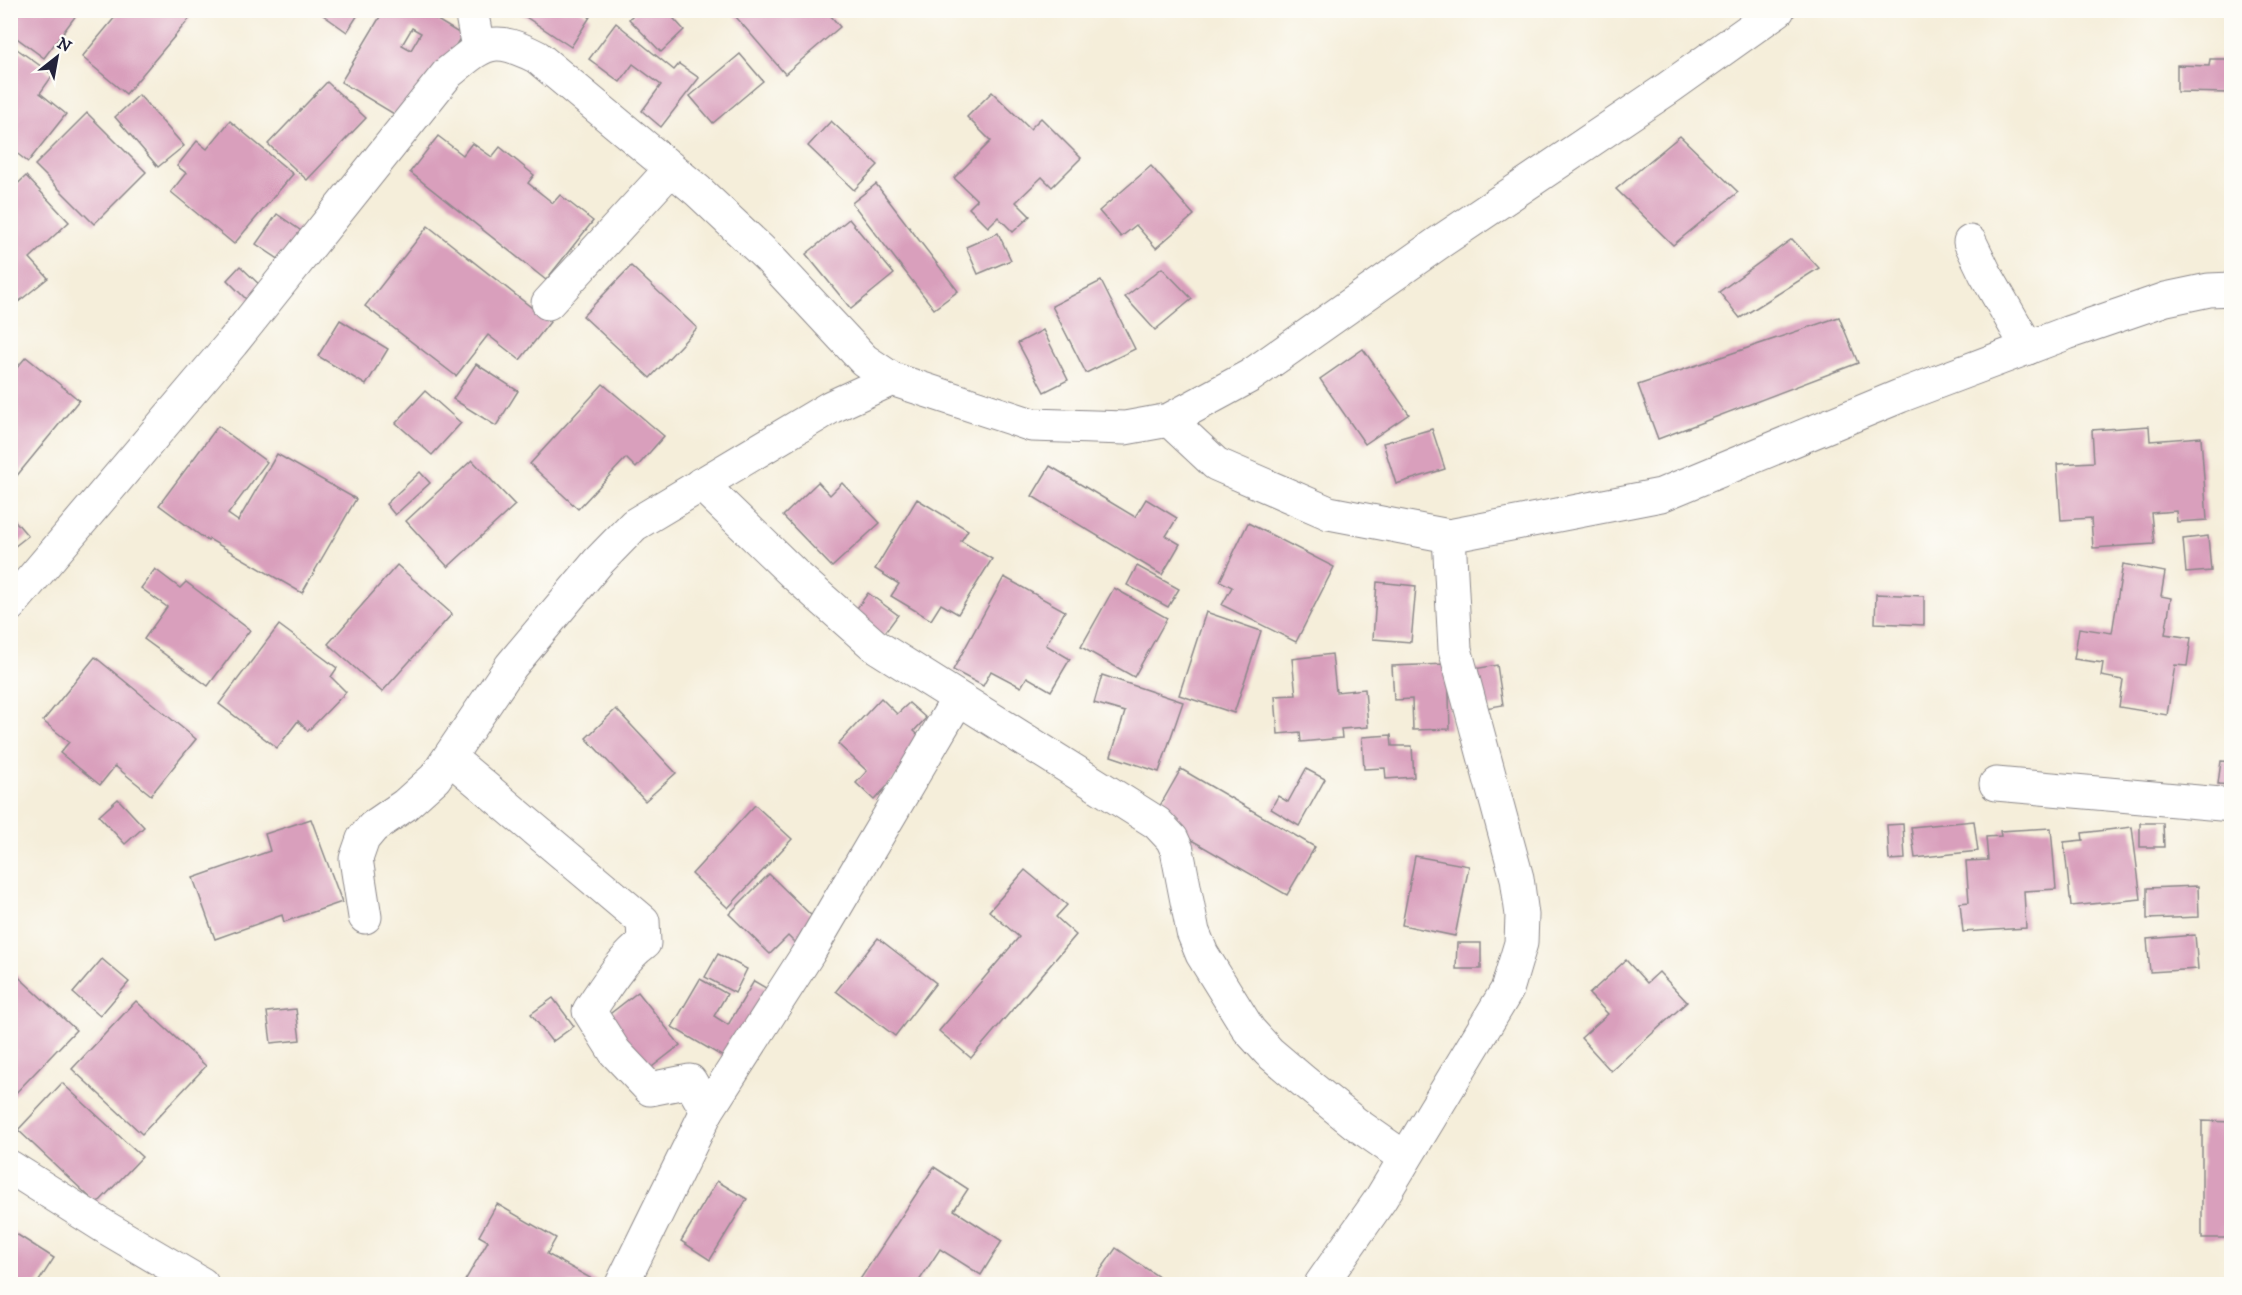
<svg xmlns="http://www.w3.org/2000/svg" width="2242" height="1295" font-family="'IM FELL DW Pica',serif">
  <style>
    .building { fill: #d99fbc; fill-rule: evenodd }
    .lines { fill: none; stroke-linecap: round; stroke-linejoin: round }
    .minor-casing { stroke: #8c888a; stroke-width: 35 }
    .minor { stroke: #fff; stroke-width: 33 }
  </style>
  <rect width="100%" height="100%" fill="#fdfcf7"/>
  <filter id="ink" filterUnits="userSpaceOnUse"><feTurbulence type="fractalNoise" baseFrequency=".0167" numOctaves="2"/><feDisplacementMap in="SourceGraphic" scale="12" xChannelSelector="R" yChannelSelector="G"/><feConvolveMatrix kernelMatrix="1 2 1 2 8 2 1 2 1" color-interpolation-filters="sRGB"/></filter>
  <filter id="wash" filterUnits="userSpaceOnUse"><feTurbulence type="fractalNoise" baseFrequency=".008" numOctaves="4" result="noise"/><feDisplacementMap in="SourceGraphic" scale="24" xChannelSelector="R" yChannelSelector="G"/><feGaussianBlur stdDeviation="1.35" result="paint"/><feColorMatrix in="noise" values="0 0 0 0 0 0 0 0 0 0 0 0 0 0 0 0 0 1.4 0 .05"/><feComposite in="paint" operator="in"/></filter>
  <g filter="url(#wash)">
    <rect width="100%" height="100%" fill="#f5eeda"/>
    <g id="blocks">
      <g class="building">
        <polygon points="19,10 80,10 44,58 10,33 10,22"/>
        <polygon points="121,10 181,10 190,18 126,94 82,57"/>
        <polygon points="316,10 361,10 347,32"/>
        <path d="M384,10H421L462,35L409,123L341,82ZM412,28L421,33L411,50L402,45Z"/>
        <polygon points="522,10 580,10 590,17 571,47 520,13"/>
        <polygon points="638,10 666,10 684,30 661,52 629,19"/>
        <polygon points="730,10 826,10 840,27 785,74"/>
        <polygon points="616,23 674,70 679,64 699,78 661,127 642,111 661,85 633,64 620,82 589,59"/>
        <polygon points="10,44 53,75 40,93 66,114 28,162 10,148"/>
        <polygon points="740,54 763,81 713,123 690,96"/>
        <polygon points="2210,59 2232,59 2232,93 2177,92 2177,65 2209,66"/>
        <polygon points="327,82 366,118 307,180 268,144"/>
        <polygon points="992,92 1030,129 1041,118 1081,158 1052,187 1042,177 1016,202 1030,216 1013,232 998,217 988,227 969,208 977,200 954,178 991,141 967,117"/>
        <polygon points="139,95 184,146 158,167 115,117"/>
        <polygon points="87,113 146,172 94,224 35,165"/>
        <polygon points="230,121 293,174 234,244 171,192 186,173 177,166 197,141 207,149"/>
        <polygon points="831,121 878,165 854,190 808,146"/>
        <polygon points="438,136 463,155 472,143 492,157 500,147 534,175 528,183 553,203 560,195 593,221 546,280 410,172"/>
        <polygon points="1680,136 1738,192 1673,245 1616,189"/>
        <polygon points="1151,166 1194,215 1156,248 1136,225 1121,237 1099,211"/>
        <polygon points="26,176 69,222 30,258 48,278 12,307 10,305 10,191"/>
        <polygon points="876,184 958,291 934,309 852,203"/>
        <polygon points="277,214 307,235 286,264 256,244"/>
        <polygon points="849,219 894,274 851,309 806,254"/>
        <polygon points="428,226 550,322 520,360 488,335 456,376 365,306"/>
        <polygon points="998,233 1011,260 978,274 966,247"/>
        <polygon points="1792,239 1819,268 1740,318 1719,292"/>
        <polygon points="240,266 263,288 249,302 227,280"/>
        <polygon points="631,266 697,328 650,378 583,316"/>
        <polygon points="1162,268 1192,299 1155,330 1125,297"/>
        <polygon points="1101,281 1135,349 1086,373 1052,306"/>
        <polygon points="1839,317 1858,363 1658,439 1638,385"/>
        <polygon points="340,320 388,349 366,385 318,356"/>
        <polygon points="1043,330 1068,380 1044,392 1018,343"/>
        <polygon points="1363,349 1409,414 1365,444 1320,379"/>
        <polygon points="26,357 79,400 15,478 10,475 10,376"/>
        <polygon points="476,364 518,391 496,426 453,399"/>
        <polygon points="603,384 664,436 636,468 626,458 578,509 530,464"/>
        <polygon points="425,391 461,423 432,455 396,423"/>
        <polygon points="218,426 267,462 228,514 238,521 277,454 356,499 302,593 209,539 208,541 159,505"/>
        <polygon points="2149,426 2150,441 2201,437 2207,520 2177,522 2176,511 2151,513 2154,544 2093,548 2091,518 2061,520 2057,464 2094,462 2092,430"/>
        <polygon points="1432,429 1445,469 1396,484 1383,443"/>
        <polygon points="472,460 515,505 448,567 406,521"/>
        <polygon points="1050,466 1135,517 1146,499 1177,518 1166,536 1180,544 1162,575 1032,496"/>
        <polygon points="420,472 430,483 395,515 386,504"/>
        <polygon points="818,482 830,495 842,483 880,523 832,567 783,516"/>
        <polygon points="917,499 968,530 961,541 992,559 958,614 941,604 931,620 891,596 899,584 875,569"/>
        <polygon points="10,515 28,536 10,550"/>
        <polygon points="1248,523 1334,567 1296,642 1222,605 1232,587 1220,581"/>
        <polygon points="2208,536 2211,571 2186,573 2183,539"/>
        <polygon points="2123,564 2165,572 2161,596 2171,598 2165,634 2191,638 2187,666 2175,665 2167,715 2119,707 2123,680 2101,676 2103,663 2074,659 2079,628 2112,633"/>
        <polygon points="397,565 452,614 382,692 328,644"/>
        <polygon points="1137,566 1179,589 1168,607 1127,585"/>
        <polygon points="155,569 180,588 186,582 250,630 208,686 144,639 167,607 141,588"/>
        <polygon points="1004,577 1065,611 1046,645 1070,659 1051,691 1027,677 1021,687 991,671 983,686 953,670"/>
        <polygon points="1377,582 1416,586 1411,642 1373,639"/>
        <polygon points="1114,588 1167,618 1134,677 1081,647"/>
        <polygon points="868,593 898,615 881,638 852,615"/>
        <polygon points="1876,594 1924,596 1924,625 1875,623"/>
        <polygon points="1206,612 1261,631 1234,713 1179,695"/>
        <polygon points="279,625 337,668 331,677 346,692 308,731 298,721 277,748 219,704"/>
        <polygon points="1332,654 1336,692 1365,689 1368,727 1341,729 1342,738 1301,742 1300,732 1278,734 1275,696 1296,695 1292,659"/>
        <polygon points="95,657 196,739 151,795 115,766 100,785 60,753 69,742 43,721"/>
        <polygon points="1448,664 1450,729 1413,730 1412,699 1394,700 1392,666"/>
        <polygon points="1497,665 1503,705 1474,710 1468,670"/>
        <polygon points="1102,675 1183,702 1159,772 1111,756 1125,712 1094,703"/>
        <polygon points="881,698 897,714 909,703 926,718 914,731 928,744 874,800 856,783 867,771 838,744"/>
        <polygon points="616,709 676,773 645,801 586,738"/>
        <polygon points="1391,735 1392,746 1412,746 1414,777 1386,779 1385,768 1364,769 1362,737"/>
        <polygon points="2221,761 2232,762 2232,785 2218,784"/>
        <polygon points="1181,769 1315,847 1287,895 1153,818"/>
        <polygon points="1306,769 1325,779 1299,826 1271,809 1278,796 1288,802"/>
        <polygon points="118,799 144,827 125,844 99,816"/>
        <polygon points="755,805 792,839 728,908 692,874"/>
        <polygon points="311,819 342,902 284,922 282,915 215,939 193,878 270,851 265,834"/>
        <polygon points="1974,821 1978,851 1915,858 1911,827"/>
        <polygon points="2140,823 2163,823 2164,847 2140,847"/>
        <polygon points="1903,824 1905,859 1889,860 1887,825"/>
        <polygon points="2132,827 2141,899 2071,906 2064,842 2083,840 2082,833"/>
        <polygon points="2051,828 2056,889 2024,891 2026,928 1963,932 1960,903 1969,902 1966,861 1988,860 1986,837 2001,836 2000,831"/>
        <polygon points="1415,856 1469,866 1455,936 1402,925"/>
        <polygon points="1025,870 1067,905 1056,917 1076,935 971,1058 939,1031 1019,937 989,911"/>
        <polygon points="769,874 820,924 798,946 788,936 770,954 729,914"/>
        <polygon points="2198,886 2199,917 2147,919 2147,888"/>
        <polygon points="2195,935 2198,969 2150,972 2147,939"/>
        <polygon points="878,938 936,983 895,1036 836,991"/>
        <polygon points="1457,943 1481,943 1481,969 1456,969"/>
        <polygon points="718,954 747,969 735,993 705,977"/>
        <polygon points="102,959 129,982 100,1016 73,993"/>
        <polygon points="1626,960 1647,983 1659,972 1687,1002 1611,1071 1581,1038 1608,1014 1589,994"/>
        <polygon points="10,969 76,1030 10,1099"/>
        <polygon points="700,979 727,994 714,1016 728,1025 754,981 771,991 730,1061 672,1027"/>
        <polygon points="638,992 680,1045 648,1070 606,1017"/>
        <polygon points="553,998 574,1026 552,1042 531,1014"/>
        <polygon points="136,1001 206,1066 142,1134 72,1069"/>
        <polygon points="296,1009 300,1040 271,1043 267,1012"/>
        <polygon points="62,1083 142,1157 97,1204 18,1130"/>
        <polygon points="2202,1121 2232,1122 2232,1238 2202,1238"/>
        <polygon points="934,1167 968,1189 954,1210 1002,1241 981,1275 940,1249 917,1284 857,1284"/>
        <polygon points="717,1181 747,1199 710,1260 681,1241"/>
        <polygon points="497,1204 556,1238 547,1254 601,1284 463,1284 488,1241 479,1236"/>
        <polygon points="10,1230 54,1258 37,1284 10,1284"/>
        <polygon points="1116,1248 1169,1284 1091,1284"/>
      </g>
    </g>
  </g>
  <g filter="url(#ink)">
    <use href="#blocks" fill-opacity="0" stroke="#8c888a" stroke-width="1.5"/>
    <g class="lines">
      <defs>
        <g id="minor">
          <polyline points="469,10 472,15 478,48"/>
          <polyline points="1970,242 1985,273 2028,348"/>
          <polyline points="548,303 671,169"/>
          <polyline points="1169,420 1216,464 1329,513 1449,536 1661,495 1900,396 2067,333 2166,299 2209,290 2232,289"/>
          <polyline points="701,484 794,574 874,645 1157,823 1172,839 1177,850 1193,932 1202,954 1249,1030 1269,1052 1302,1080 1355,1123 1405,1158"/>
          <path d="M10,605L232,343L448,73C484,43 492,34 537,57L698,191L769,258L864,360L892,379L1032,425L1125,428L1169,420L1250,376L1437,244L1667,89L1778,10"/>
          <path d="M450,758L643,921L644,943C621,960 605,988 589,1011L615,1052L650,1089L690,1081L707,1111L622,1284"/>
          <polyline points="1996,784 2232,805"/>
          <polyline points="365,917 356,859 363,839 373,827 405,805 435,778 511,666 598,562 634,525 831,407 892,379"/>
          <polyline points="707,1111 809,952 958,699"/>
          <polyline points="10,1167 105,1227 202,1284"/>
          <polyline points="1321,1284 1380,1200 1507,990 1521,943 1522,915 1517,878 1455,649 1449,536"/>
        </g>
      </defs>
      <use href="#minor" class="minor-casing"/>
      <use href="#minor" class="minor"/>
    </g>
  </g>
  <rect width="2242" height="1295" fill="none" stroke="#fdfcf7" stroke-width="36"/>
  <g transform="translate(57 57) rotate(31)" stroke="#fdfcf7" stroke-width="4.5" paint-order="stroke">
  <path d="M0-4.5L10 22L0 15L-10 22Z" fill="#22223b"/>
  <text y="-9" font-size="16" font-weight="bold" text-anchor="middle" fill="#22223b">N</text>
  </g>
</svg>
